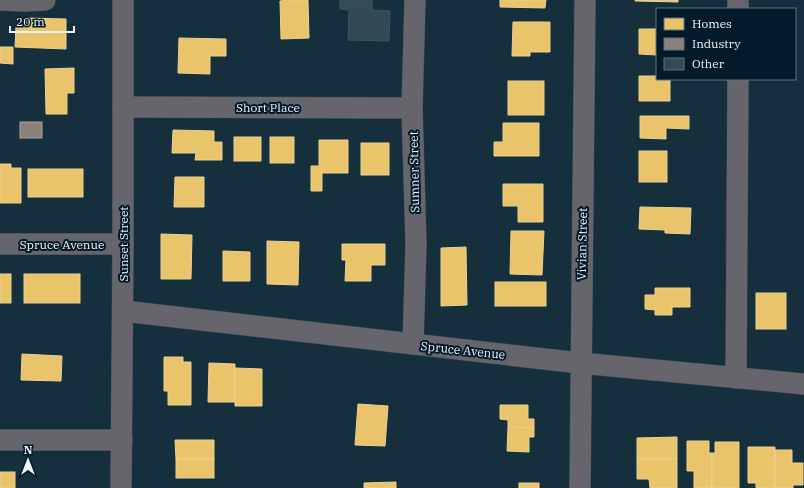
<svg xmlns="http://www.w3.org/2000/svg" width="804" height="488" font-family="'IBM Plex Serif',serif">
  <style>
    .homes { fill: #e9c46a; stroke: #ead295 }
    .industry { fill: #8a817c; stroke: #a7a4a2 }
    .building { fill: #334a56; stroke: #385463 }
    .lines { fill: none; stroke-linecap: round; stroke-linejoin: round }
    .minor-casing { stroke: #374a54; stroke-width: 22 }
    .minor { stroke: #67656c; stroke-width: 21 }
    .labels { text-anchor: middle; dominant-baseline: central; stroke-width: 4; stroke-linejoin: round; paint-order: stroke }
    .street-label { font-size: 12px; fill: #ecf4f9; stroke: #021a29 }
  </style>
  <rect width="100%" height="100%" fill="#162f3d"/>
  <g class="homes">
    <polygon points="287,0 308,0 309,38 281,39 280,1"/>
    <polygon points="500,0 546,0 545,8 500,7"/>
    <polygon points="635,0 678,0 678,2 635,1"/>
    <polygon points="26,18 66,19 66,49 15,47 16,25 26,26"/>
    <polygon points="513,22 550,22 550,52 530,52 530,56 512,56"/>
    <polygon points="639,29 657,29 657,55 639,54"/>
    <polygon points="179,38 226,39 226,56 210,56 210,74 178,73"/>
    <polygon points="0,47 13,47 13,64 0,63"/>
    <polygon points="74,68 74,93 67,93 67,114 46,114 45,69"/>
    <polygon points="639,76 657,76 657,79 670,79 670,101 639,101"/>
    <rect x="508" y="81" width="36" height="34"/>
    <polygon points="640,116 689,116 689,129 666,128 666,139 640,138"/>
    <polygon points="503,123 539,123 539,156 494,156 494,142 503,142"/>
    <polygon points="173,130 214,131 214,142 222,142 222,160 195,160 196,153 172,153"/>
    <rect x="234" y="137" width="27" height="24"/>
    <rect x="270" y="137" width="24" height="26"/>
    <polygon points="319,140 348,140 348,173 322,173 322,191 311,191 311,166 319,166"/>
    <rect x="361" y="143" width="28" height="32"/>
    <rect x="639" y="151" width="28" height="31"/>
    <polygon points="0,164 11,164 11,168 21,168 21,203 0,203"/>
    <rect x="28" y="169" width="55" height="28"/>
    <polygon points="175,177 204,177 204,207 174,207"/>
    <polygon points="503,184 543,184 543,222 518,222 518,206 503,206"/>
    <polygon points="640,207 691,208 690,234 665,233 665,230 639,229"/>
    <polygon points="511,231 544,231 542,275 510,274"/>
    <polygon points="161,234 192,235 191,279 161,279"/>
    <polygon points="267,241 299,242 298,285 267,284"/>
    <polygon points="342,244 385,244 385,265 371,265 371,281 345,281 346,260 342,260"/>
    <polygon points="466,247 467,305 441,306 441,248"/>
    <polygon points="223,251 250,252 250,281 223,281"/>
    <rect x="0" y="274" width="11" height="29"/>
    <rect x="24" y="274" width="56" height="29"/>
    <rect x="495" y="282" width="51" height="24"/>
    <polygon points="655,288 690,288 690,307 672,307 672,315 655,315 655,310 645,309 645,295 655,295"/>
    <rect x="756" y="293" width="30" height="36"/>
    <polygon points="22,354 62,356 61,381 21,380"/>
    <polygon points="164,357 183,357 183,362 191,362 191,405 168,405 168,391 164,391"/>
    <polygon points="209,363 235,364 235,402 208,402"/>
    <polygon points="235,368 262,369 262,406 235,406"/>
    <polygon points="358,404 388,406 385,446 355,445"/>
    <polygon points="500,405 528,405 528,419 534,419 534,428 508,427 508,420 500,419"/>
    <polygon points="508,427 534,428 534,437 529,437 529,452 507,451"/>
    <polygon points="677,437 677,459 637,459 637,438"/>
    <polygon points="175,440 214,440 214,459 176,459"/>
    <polygon points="687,441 709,441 709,453 712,453 712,488 694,488 694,471 687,471"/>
    <polygon points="715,442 739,442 739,488 712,488 712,453 715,453"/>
    <polygon points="748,447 775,447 775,488 756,488 756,483 748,483"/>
    <polygon points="775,450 792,450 792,463 803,463 803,485 793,485 793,488 775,488"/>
    <rect x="176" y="459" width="38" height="19"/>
    <polygon points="637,459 677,459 677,488 650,488 649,479 637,479"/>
    <rect x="0" y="472" width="15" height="16"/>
    <polygon points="396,482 396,488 364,488 364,483"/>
    <rect x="519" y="483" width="20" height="5"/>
  </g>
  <rect class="industry" x="20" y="122" width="22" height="16"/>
  <polygon class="building" points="340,0 372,0 372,10 390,11 389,41 348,40 349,10 340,9"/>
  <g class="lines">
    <defs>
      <g id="minor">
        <polyline points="0,0 24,1 45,0"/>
        <polyline points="738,0 738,9"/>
        <polyline points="123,107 412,108"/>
        <polyline points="0,244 123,244"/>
        <polyline points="123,311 580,363 804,384"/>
        <polyline points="413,344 416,244 412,108 415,0"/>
        <polyline points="736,378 738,79"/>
        <polyline points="0,440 122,440"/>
        <polyline points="121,488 123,244 123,0"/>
        <polyline points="580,488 585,0"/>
      </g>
    </defs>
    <use href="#minor" class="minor-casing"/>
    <use href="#minor" class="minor"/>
  </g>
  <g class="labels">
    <g class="street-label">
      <text x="268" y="107">Short Place</text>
      <text transform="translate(414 172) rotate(-91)">Sumner Street</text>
      <text x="62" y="244">Spruce Avenue</text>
      <text transform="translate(123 244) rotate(-90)">Sunset Street</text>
      <text transform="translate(582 244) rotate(-89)">Vivian Street</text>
      <text transform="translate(463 350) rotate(6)">Spruce Avenue</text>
    </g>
  </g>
  <rect x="656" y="8" width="140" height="72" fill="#021a29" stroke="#60717c"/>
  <rect x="664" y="18" width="20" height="12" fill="#e9c46a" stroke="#60717c"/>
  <text x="692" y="28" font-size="12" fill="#ecf4f9">Homes</text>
  <rect x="664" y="38" width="20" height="12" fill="#8a817c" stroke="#60717c"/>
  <text x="692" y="48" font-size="12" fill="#ecf4f9">Industry</text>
  <rect x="664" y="58" width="20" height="12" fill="#334a56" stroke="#60717c"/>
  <text x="692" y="68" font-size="12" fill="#ecf4f9">Other</text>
  <g transform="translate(28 460)" stroke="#021a29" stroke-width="3" paint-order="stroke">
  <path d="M0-3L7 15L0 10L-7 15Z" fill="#ecf4f9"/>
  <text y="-6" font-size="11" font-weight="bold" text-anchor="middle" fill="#ecf4f9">N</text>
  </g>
  <path d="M10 26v6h64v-6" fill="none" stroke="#ecf4f9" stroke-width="2"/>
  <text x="16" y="26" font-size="12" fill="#ecf4f9" stroke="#021a29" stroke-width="3" paint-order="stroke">20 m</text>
</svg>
